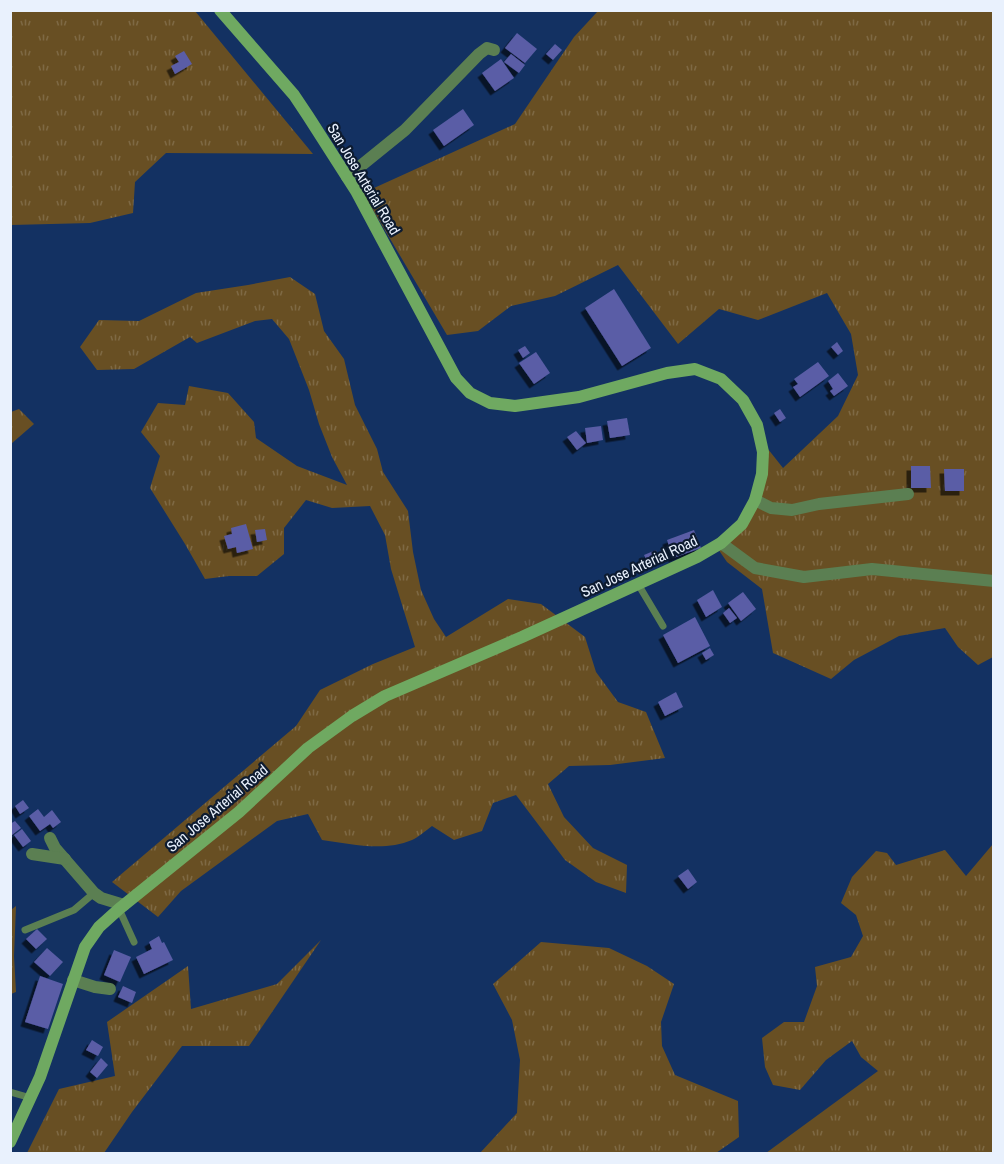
<svg xmlns="http://www.w3.org/2000/svg" width="1004" height="1164" font-family="'Archivo Narrow',sans-serif">
  <style>
    .grass { fill: url(#grass-tufts) }
    .building { fill: #5a5da6; filter: url(#shadow) }
    .lines { fill: none; stroke-linecap: round; stroke-linejoin: round }
    .service { stroke: #5b7f52; stroke-width: 7 }
    .minor { stroke: #5b7f52; stroke-width: 12 }
    .secondary { stroke: #6fa961; stroke-width: 12 }
    .labels { text-anchor: middle; dominant-baseline: central; stroke-width: 4.5; stroke-linejoin: round; paint-order: stroke }
    .street-label { font-size: 15px; fill: #e9f1fd; stroke: #0d1b30 }
  </style>
  <defs>
    <pattern id="grass-tufts" width="24" height="20" patternUnits="userSpaceOnUse" patternTransform="scale(1.5)"><rect width="24" height="20" fill="#684f23"/><path d="M3 7l-1-3M5 7V3M7 7l1-3M15 17l-1-3M17 17v-4M19 17l1-3" fill="none" stroke="#7e6944"/></pattern>
    <filter id="shadow"><feDropShadow dx="-4.5" dy="4.5" stdDeviation="0" flood-color="#0009"/></filter>
  </defs>
  <rect width="100%" height="100%" fill="#133162"/>
  <g class="grass">
    <polygon points="10,11 195,11 313,154 166,153 135,182 133,213 90,223 11,225"/>
    <polygon points="598,11 993,11 993,657 978,665 958,647 945,628 899,636 854,660 831,679 773,653 762,589 727,562 716,546 755,500 760,439 783,468 838,416 858,375 851,334 827,293 758,320 719,309 678,344 618,265 555,296 511,306 478,331 447,335 363,193 515,124 574,37"/>
    <path d="M290,277L315,294L324,331L344,359L355,405L377,449L383,472L408,511L413,552L421,590L434,619L446,637L508,599L541,604L585,637L596,672L618,702L646,712L665,758L610,765L569,766L548,784L564,817L593,848L627,865L626,893L596,882L565,860L516,795L493,803L482,831L454,840L432,826C425,831 419,837 412,840C384,852 351,844 322,840L308,814L277,821L181,891L158,917L112,882L296,726L320,690L373,664L415,647L391,569L385,535L370,506L332,508L306,500L284,528V554L257,576H229L205,579L185,544L150,488L160,456L141,432L158,403L185,405L189,386L228,393L254,422L256,438L297,466L347,485L332,457L319,424L309,390L289,339L272,319L255,321L197,343L190,337L134,369L97,370L80,347L99,320L139,321L196,293L248,285Z"/>
    <polygon points="19,409 34,424 11,444 11,412"/>
    <polygon points="993,844 993,1153 766,1153 878,1071 861,1057 852,1041 826,1060 800,1090 773,1085 765,1067 762,1038 784,1022 804,1022 817,986 815,967 851,957 863,936 856,915 841,903 852,877 876,851 887,853 896,865 945,850 966,876"/>
    <polygon points="16,906 14,956 16,992 11,994 11,910"/>
    <polygon points="321,940 249,1046 182,1046 132,1112 104,1153 27,1153 59,1089 115,1076 107,1022 188,966 191,1009 277,984"/>
    <polygon points="541,942 609,948 647,966 674,984 661,1022 662,1046 675,1075 738,1101 739,1137 716,1153 480,1153 517,1113 520,1060 512,1020 493,984"/>
  </g>
  <g class="building">
    <polygon points="517,33 537,49 525,63 505,48"/>
    <polygon points="555,44 562,50 553,60 546,54"/>
    <polygon points="184,51 192,64 175,74 171,66 179,62 175,56"/>
    <polygon points="511,54 525,65 519,73 504,62"/>
    <polygon points="501,59 514,78 495,91 482,73"/>
    <polygon points="463,109 474,125 444,146 433,130"/>
    <polygon points="614,289 651,348 622,366 585,308"/>
    <polygon points="837,342 843,351 838,355 831,347"/>
    <polygon points="525,346 530,353 523,358 518,350"/>
    <polygon points="536,352 550,373 534,384 519,363"/>
    <polygon points="818,362 829,376 800,397 793,387 798,384 794,379"/>
    <polygon points="838,373 848,386 834,396 830,391 833,389 828,381"/>
    <polygon points="780,409 786,418 780,422 774,413"/>
    <polygon points="627,418 630,435 610,438 607,421"/>
    <polygon points="601,426 603,440 587,443 585,428"/>
    <polygon points="576,431 586,443 577,450 567,437"/>
    <polygon points="911,466 930,466 931,488 911,488"/>
    <polygon points="944,469 964,469 964,491 945,491"/>
    <polygon points="246,524 253,549 237,553 236,547 228,549 224,536 232,534 231,528"/>
    <polygon points="265,529 267,540 257,542 255,530"/>
    <polygon points="694,530 701,548 673,558 667,540"/>
    <polygon points="656,550 660,560 649,565 644,555"/>
    <polygon points="713,590 722,607 706,617 697,600"/>
    <polygon points="743,592 756,609 741,621 728,603"/>
    <polygon points="729,608 737,618 730,623 723,613"/>
    <polygon points="695,617 710,646 678,663 663,635"/>
    <polygon points="710,648 714,655 706,660 702,653"/>
    <polygon points="676,692 683,707 665,716 658,702"/>
    <polygon points="23,800 29,808 20,814 15,806"/>
    <polygon points="38,809 44,817 52,810 61,822 53,828 50,824 40,831 29,816"/>
    <polygon points="15,821 21,828 12,835 10,833 10,824"/>
    <polygon points="22,829 31,841 23,847 14,835"/>
    <polygon points="688,869 697,882 688,889 678,876"/>
    <polygon points="37,929 47,939 36,949 26,939"/>
    <polygon points="159,936 162,943 164,942 173,960 144,974 136,957 152,949 149,942"/>
    <polygon points="47,948 63,962 50,976 34,962"/>
    <polygon points="114,950 131,957 120,982 104,975"/>
    <polygon points="40,976 63,984 48,1029 25,1022"/>
    <polygon points="123,986 136,992 132,1003 118,997"/>
    <polygon points="92,1040 103,1047 98,1056 86,1050"/>
    <polygon points="101,1058 108,1065 97,1078 90,1072"/>
  </g>
  <g class="lines">
    <g class="service">
      <polyline points="638,584 663,626"/>
      <polyline points="119,909 134,942"/>
      <polyline points="25,930 74,910 94,893"/>
      <polyline points="10,1092 31,1098"/>
    </g>
    <g class="minor">
      <polyline points="347,177 405,130 479,54 487,48 494,50"/>
      <polyline points="755,500 771,508 792,510 819,504 908,494"/>
      <polyline points="721,543 755,568 804,577 872,569 994,581"/>
      <polyline points="50,838 55,848 94,893 101,898 124,905"/>
      <polyline points="32,854 65,859"/>
      <polyline points="73,980 95,987 110,989"/>
    </g>
    <polyline class="secondary" points="10,1142 40,1077 85,947 99,927 119,909 239,812 308,748 352,716 385,696 522,637 697,557 721,543 742,524 755,500 762,474 763,452 757,425 743,400 721,379 695,369 667,373 579,397 515,406 490,403 470,393 456,378 356,191 308,116 294,95 220,10"/>
  </g>
  <g class="labels">
    <g class="street-label">
      <text transform="translate(364 179) rotate(59)">San Jose Arterial Road</text>
      <text transform="translate(639 566) rotate(-25)">San Jose Arterial Road</text>
      <text transform="translate(217 808) rotate(-40)">San Jose Arterial Road</text>
    </g>
  </g>
  <rect width="1004" height="1164" fill="none" stroke="#e9f1fd" stroke-width="24"/>
</svg>
